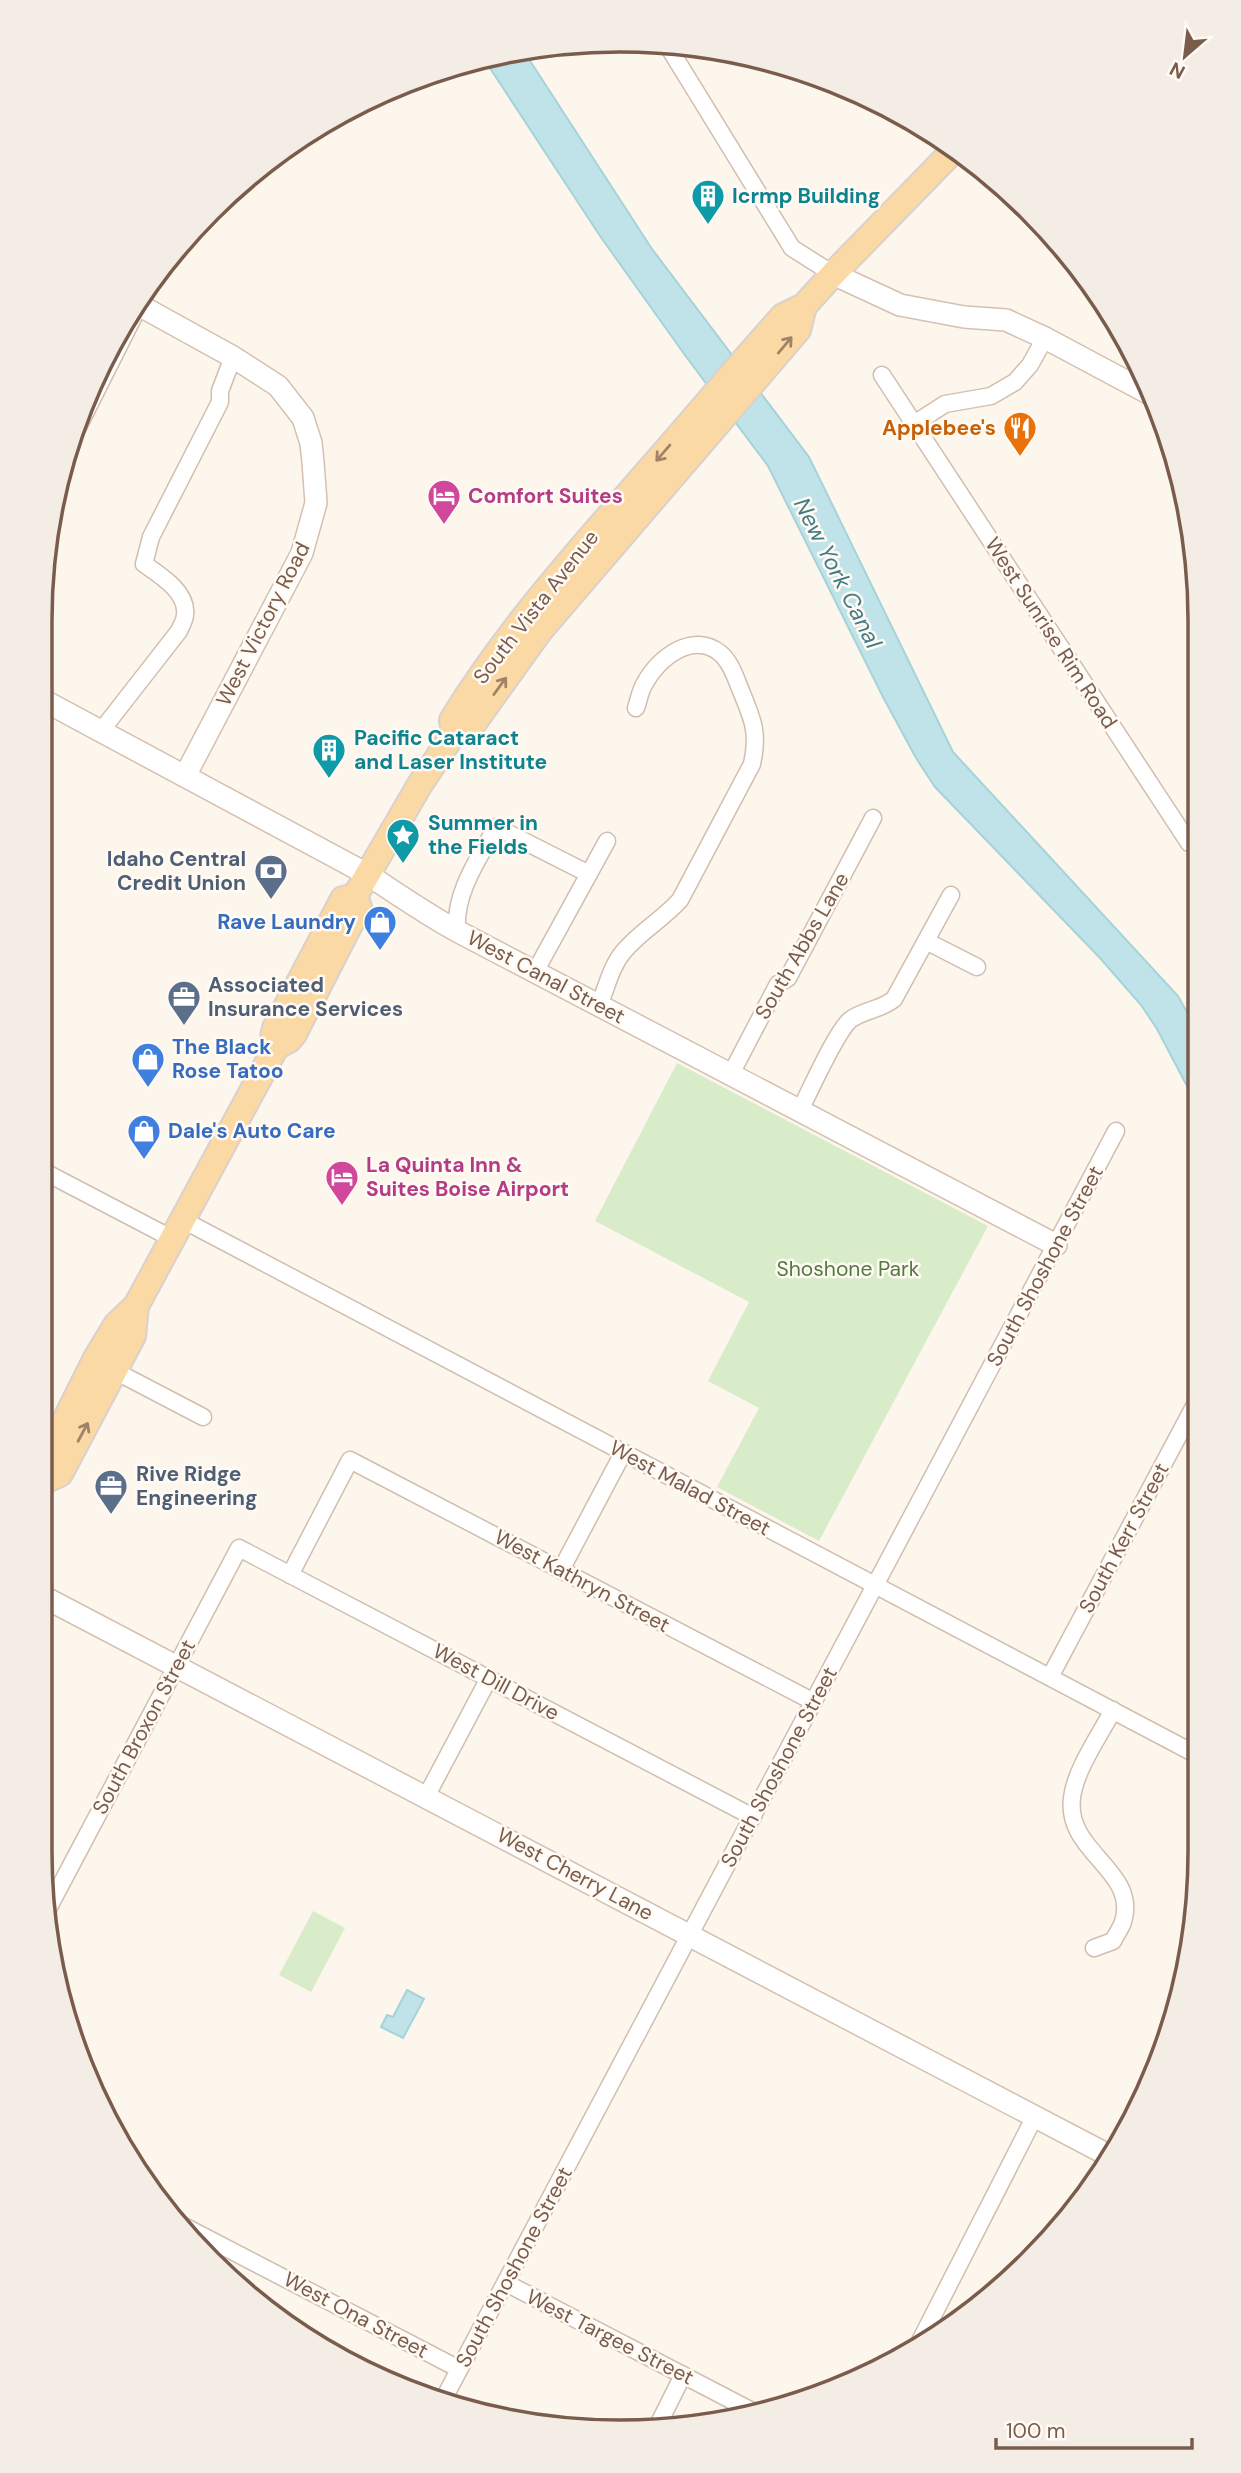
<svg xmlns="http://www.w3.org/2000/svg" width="1241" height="2473" font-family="'DM Sans',sans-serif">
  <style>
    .green { fill: #d8ecc9 }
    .water { fill: #bfe3e8; stroke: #a5d3da; stroke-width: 2 }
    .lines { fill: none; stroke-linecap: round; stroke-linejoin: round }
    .street-casing { stroke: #d1beb0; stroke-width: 19 }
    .secondary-casing { stroke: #d6c0b0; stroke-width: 24 }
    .primary-casing { stroke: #dad1cd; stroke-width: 28 }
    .street { stroke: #fff; stroke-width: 16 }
    .secondary { stroke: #fff; stroke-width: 21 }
    .primary { stroke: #fbd9a5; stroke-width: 24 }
    .oneway { stroke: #a18267 }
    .labels { text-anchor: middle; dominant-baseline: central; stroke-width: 5; stroke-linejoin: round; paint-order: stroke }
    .culture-label { font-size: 21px; font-weight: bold; fill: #0d838f; stroke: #fffaf3; text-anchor: start }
    .food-label { font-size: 21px; font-weight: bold; fill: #c56008; stroke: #fffaf3; text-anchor: end }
    .hotel-label { font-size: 21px; font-weight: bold; fill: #b23c85; stroke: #fffaf3; text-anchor: start }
    .street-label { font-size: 21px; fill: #7a5c4d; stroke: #fffaf3 }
    .service-label { font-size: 21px; font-weight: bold; fill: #4e5e75; stroke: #fffaf3; text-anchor: start }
    .shop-label { font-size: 21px; font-weight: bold; fill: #366cbe; stroke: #fffaf3; text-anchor: start }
    .park-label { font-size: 21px; fill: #537a41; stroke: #fffaf3 }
    .water-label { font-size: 23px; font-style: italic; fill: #437c86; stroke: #fffaf3 }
    .rim { fill: none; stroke: #7a5c4d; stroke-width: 3.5 }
  </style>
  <rect width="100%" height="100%" fill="#fdf6ec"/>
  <g class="green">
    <polygon points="677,1063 988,1226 819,1541 717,1487 759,1408 708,1381 749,1302 595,1221"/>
    <polygon points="313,1911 345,1928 311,1992 279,1975"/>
  </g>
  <g class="water">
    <polygon points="523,50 652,249 809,457 953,752 1178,996 1197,1030 1197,1105 1157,1029 1141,1005 1100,958 935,787 916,758 883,697 768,466 687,358 600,236 484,59"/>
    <polygon points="407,1990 424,1999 403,2038 381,2027 387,2015 393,2017"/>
  </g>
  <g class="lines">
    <defs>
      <g id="street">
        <polyline points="666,43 792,248 833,274"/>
        <polyline points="882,375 1189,843"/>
        <polyline points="914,424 945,404 991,396 1015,382 1030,365 1045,338"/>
        <polyline points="69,445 139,306"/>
        <path d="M101,731L179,631C181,626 185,620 185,615C188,592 160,575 144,564L151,537L220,402V391L233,357"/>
        <path d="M457,931C454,893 478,860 496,827L589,874"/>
        <polyline points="926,941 977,967"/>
        <polyline points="535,972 607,841"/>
        <path d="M599,1005C607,987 611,966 624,951C640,932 663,919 680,900L752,764C759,733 753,720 741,691C736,679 731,662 720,653C693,631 658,658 645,683C640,690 639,700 636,708"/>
        <polyline points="731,1074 778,984 788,978 873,818"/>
        <path d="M800,1110C810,1091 836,1032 850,1020C863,1010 881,1010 894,999L951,895"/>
        <polyline points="41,1170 171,1238"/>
        <polyline points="181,1219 1199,1756"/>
        <polyline points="115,1371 203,1417"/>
        <polyline points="561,1570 623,1453"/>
        <polyline points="290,1575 350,1460 814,1702"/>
        <polyline points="1050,1677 1198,1399"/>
        <polyline points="426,1797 489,1678"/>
        <polyline points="49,1907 239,1548 753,1817"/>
        <path d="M1094,1948L1113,1941C1116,1935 1121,1928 1123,1922C1139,1870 1065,1853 1072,1798C1075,1770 1100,1735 1113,1710"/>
        <polyline points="178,2223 459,2369"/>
        <polyline points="506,2283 752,2411"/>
        <polyline points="919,2343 1035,2116"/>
        <polyline points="442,2402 1116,1131"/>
        <polyline points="657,2427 683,2375"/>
      </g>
      <g id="secondary">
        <polyline points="833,274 900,305 964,317 1006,320 1045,338 1150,394"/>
        <polyline points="137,304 233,357 278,386 303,418 311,443 313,462 316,503 302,553 185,776"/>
        <path d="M41,699L367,874C397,894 426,914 457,931L1056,1245"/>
        <polyline points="40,1595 1108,2155"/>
      </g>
      <g id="primary">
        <path d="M454,733L452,720C508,629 580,549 650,469C695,418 738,366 783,316L804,306L833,274L953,151"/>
        <polyline points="355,896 419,786 454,733 468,731 539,632 798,330 804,306"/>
        <polyline points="276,1047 273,1037 275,1028 343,899 355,896"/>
        <polyline points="42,1482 60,1474 133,1336 136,1306"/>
        <polyline points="41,1484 43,1464 96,1358 116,1325 136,1306 276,1047 289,1040 294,1034 359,907 355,896"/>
      </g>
    </defs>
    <use href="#street" class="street-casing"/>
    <use href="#secondary" class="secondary-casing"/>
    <use href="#primary" class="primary-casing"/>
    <use href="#street" class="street"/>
    <use href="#secondary" class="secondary"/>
    <use href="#primary" class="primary"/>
  </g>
  <defs><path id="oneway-shaft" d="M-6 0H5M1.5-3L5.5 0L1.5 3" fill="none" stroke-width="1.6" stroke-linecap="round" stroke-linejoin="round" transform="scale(1.75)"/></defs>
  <g class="oneway">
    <use href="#oneway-shaft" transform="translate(785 345) rotate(-50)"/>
    <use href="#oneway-shaft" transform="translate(663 453) rotate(131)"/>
    <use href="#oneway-shaft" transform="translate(500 686) rotate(-54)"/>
    <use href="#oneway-shaft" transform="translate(83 1432) rotate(-62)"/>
  </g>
  <defs>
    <symbol id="building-pin" viewBox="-11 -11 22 30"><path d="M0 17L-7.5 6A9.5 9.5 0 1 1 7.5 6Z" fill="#0f9aa8" stroke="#fffaf3"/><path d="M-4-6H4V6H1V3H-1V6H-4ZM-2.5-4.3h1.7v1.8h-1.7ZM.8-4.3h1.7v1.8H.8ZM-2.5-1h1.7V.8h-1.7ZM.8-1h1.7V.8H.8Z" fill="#fff"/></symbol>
    <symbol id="restaurant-pin" viewBox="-11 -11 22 30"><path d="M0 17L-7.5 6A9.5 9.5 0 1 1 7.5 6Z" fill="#e8710a" stroke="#fffaf3"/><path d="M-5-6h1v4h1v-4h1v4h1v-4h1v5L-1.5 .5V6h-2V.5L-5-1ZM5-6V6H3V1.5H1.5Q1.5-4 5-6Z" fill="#fff"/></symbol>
    <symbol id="hotel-pin" viewBox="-11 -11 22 30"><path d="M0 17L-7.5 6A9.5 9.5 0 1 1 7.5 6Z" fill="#d1479c" stroke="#fffaf3"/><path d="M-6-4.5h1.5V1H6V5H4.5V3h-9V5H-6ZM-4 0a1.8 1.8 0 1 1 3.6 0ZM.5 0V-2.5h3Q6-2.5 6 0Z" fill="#fff"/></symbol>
    <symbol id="sight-pin" viewBox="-11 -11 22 30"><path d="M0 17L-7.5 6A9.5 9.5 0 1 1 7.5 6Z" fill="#0f9aa8" stroke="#fffaf3"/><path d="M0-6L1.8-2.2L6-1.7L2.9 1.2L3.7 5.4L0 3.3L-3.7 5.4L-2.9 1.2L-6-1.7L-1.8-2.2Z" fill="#fff"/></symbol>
    <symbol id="bank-pin" viewBox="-11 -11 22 30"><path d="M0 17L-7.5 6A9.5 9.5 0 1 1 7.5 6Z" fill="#5c6f8a" stroke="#fffaf3"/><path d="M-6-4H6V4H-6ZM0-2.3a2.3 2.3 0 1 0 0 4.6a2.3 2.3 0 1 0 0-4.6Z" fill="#fff"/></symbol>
    <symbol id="shop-pin" viewBox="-11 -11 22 30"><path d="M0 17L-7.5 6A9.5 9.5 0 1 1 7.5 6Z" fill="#3f7fe0" stroke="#fffaf3"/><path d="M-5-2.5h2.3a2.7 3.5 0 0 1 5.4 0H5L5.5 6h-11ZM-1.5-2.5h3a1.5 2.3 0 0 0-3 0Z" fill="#fff"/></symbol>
    <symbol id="office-pin" viewBox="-11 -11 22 30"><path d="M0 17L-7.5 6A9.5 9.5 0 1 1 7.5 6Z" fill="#5c6f8a" stroke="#fffaf3"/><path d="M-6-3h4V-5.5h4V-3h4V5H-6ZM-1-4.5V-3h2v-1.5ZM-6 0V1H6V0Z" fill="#fff"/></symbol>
  </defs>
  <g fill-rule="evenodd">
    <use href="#building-pin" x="689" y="177" width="38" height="52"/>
    <use href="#restaurant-pin" x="1001" y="409" width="38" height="52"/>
    <use href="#hotel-pin" x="425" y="477" width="38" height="52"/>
    <use href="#building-pin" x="310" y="731" width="38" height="52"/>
    <use href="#sight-pin" x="384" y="816" width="38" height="52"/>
    <use href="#bank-pin" x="252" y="852" width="38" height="52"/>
    <use href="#shop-pin" x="361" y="903" width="38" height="52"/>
    <use href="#office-pin" x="165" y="978" width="38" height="52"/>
    <use href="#shop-pin" x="129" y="1040" width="38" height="52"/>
    <use href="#shop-pin" x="125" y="1112" width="38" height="52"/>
    <use href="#hotel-pin" x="323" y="1158" width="38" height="52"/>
    <use href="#office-pin" x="92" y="1467" width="38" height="52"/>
  </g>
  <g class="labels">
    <g class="culture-label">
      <text x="732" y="196">Icrmp Building</text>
      <text x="354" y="738">Pacific Cataract<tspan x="354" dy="24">and Laser Institute</tspan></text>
      <text x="428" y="823">Summer in<tspan x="428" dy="24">the Fields</tspan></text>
    </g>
    <g class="food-label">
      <text x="996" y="428">Applebee's</text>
    </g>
    <g class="hotel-label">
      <text x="468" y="496">Comfort Suites</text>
      <text x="366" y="1165">La Quinta Inn &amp;<tspan x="366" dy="24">Suites Boise Airport</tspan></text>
    </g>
    <g class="street-label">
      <text transform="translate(536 607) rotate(-52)">South Vista Avenue</text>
      <text transform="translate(263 624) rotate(-63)">West Victory Road</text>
      <text transform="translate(1051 633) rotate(57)">West Sunrise Rim Road</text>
      <text transform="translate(802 946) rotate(-60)">South Abbs Lane</text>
      <text transform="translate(546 977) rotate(28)">West Canal Street</text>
      <text transform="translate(1045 1266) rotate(-62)">South Shoshone Street</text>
      <text transform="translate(690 1488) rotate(28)">West Malad Street</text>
      <text transform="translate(1124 1538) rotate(-62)">South Kerr Street</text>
      <text transform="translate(582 1581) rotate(28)">West Kathryn Street</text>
      <text transform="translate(496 1682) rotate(28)">West Dill Drive</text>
      <text transform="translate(144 1727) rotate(-62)">South Broxon Street</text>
      <text transform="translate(779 1767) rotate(-62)">South Shoshone Street</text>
      <text transform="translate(575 1874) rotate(28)">West Cherry Lane</text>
      <text transform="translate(514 2267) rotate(-62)">South Shoshone Street</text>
      <text transform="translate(356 2315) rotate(28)">West Ona Street</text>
      <text transform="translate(610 2337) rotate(27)">West Targee Street</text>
    </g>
    <g class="service-label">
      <text x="246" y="859" text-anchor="end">Idaho Central<tspan x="246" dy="24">Credit Union</tspan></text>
      <text x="208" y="985">Associated<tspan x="208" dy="24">Insurance Services</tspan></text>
      <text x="136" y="1474">Rive Ridge<tspan x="136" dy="24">Engineering</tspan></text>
    </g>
    <g class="shop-label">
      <text x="356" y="922" text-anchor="end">Rave Laundry</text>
      <text x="172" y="1047">The Black<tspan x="172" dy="24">Rose Tatoo</tspan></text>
      <text x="168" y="1131">Dale's Auto Care</text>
    </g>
    <g class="park-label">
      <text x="848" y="1269">Shoshone Park</text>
    </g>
    <g class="water-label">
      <text transform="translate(838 573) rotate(63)">New York Canal</text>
    </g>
  </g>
  <path d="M0 0H1241V2473H0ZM620 52H620A568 568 0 0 1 1188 620V1852A568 568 0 0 1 620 2420H620A568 568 0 0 1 52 1852V620A568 568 0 0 1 620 52Z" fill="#f4ede6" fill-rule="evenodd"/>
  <path class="rim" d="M620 52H620A568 568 0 0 1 1188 620V1852A568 568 0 0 1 620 2420H620A568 568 0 0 1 52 1852V620A568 568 0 0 1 620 52Z"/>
  <g transform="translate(1185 56) rotate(208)" stroke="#fffaf3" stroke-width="5" paint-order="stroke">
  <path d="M0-5L12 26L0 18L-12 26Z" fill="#7a5c4d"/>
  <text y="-10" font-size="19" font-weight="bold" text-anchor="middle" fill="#7a5c4d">N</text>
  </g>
  <path d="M996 2438v10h196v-10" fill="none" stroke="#7a5c4d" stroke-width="3.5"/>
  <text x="1006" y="2438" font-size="21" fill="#7a5c4d" stroke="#fffaf3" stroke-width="5" paint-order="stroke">100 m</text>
</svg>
